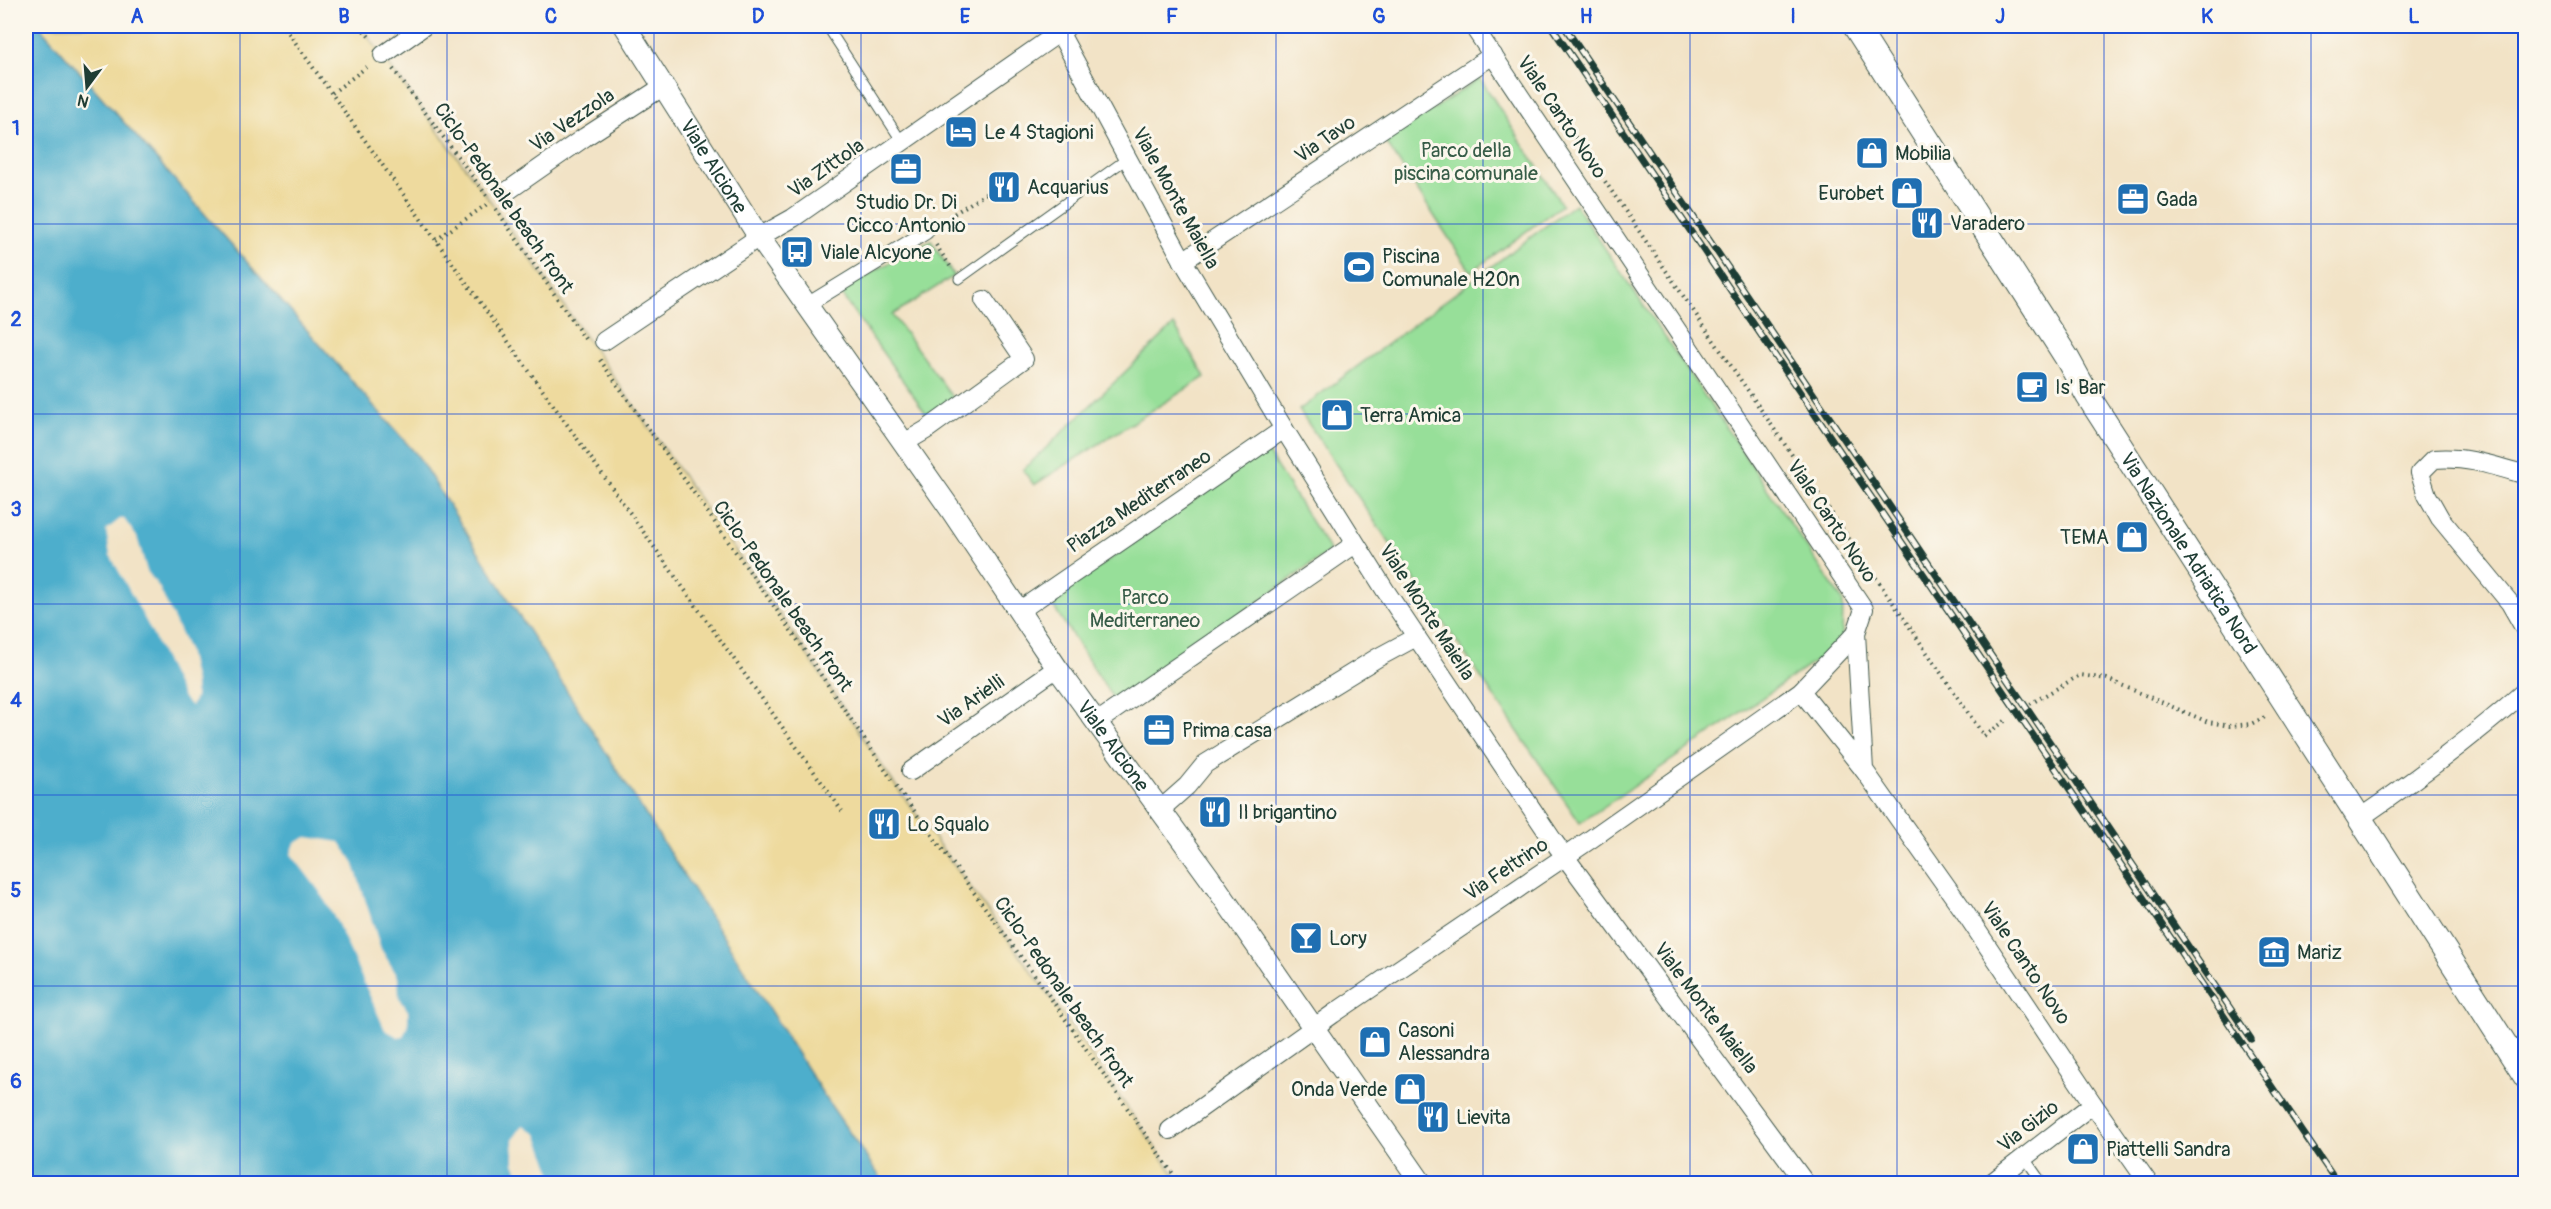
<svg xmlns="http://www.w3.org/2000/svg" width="2551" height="1209" font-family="Pangolin,sans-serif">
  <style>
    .green { fill: #97df99; stroke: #5b8e66; stroke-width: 1.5 }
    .sand { fill: #eeda9e; stroke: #868c69; stroke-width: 1.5 }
    .water { fill: #4daecc; stroke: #367680; stroke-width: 1.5 }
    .pier { fill: #f2e3c6 }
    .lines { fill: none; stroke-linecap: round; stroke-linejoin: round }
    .service-casing { stroke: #3f564a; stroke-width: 11 }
    .pedestrian-casing { stroke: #3f564a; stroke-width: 16 }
    .minor-casing { stroke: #3f564a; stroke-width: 20 }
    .tertiary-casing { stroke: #3f564a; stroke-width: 23 }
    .secondary-casing { stroke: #3f564a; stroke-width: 26 }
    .path { stroke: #3f564a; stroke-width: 4; stroke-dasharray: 1.5 4.5; stroke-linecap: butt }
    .service { stroke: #fff; stroke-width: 9 }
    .pedestrian { stroke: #fff; stroke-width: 14 }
    .minor { stroke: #fff; stroke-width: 18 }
    .tertiary { stroke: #fff; stroke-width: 21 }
    .secondary { stroke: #fff; stroke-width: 24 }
    .rail-casing { stroke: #1f3d34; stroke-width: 7 }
    .rail { stroke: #fbf7ec; stroke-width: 4.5; stroke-dasharray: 14; stroke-linecap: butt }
    .grid { fill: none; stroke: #1d4ed8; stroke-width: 1.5; stroke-opacity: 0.55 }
    .labels { text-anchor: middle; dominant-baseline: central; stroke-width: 6; stroke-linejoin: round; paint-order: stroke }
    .street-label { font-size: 20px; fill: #1f3d34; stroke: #fbf7ec }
    .poi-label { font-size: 20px; fill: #1f3d34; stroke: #fbf7ec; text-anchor: start }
    .park-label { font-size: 20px; fill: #375d48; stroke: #fbf7ec }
    .neatline { fill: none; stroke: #1d4ed8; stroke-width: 2 }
    .grid-label { font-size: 20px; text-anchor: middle; font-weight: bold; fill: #1d4ed8 }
  </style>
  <rect width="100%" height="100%" fill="#fbf7ec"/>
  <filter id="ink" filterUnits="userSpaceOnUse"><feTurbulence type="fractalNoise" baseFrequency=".0167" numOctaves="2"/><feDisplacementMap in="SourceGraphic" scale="12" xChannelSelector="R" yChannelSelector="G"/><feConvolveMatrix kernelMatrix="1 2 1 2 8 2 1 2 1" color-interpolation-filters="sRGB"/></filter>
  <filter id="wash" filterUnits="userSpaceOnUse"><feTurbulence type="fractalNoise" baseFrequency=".008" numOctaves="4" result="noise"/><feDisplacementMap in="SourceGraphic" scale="24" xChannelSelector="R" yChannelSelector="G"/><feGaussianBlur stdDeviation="1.35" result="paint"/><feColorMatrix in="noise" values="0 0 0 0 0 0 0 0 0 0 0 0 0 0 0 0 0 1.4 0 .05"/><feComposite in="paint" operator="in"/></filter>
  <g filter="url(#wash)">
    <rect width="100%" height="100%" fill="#f2e3c6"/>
    <g class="green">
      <polygon points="1480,78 1562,205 1471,272 1385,141"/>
      <polygon points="1575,204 1843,601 1842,643 1580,823 1299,410"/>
      <polygon points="931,241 954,276 892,315 955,400 930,419 838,290"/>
      <polygon points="1174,325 1205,377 1034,485 1023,470"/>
      <polygon points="1266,450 1330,551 1116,703 1050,601"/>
    </g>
    <polygon class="sand" points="39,26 360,26 491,202 788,626 893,782 1043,987 1180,1183 884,1183 823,1094 417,455"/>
    <polygon class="water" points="26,26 39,26 417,455 823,1094 884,1183 26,1183"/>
    <g class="pier">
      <polygon points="120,519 124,519 137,537 147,571 159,587 188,650 195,683 195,698 191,706 183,698 148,625 110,555 106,530"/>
      <polygon points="307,837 340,842 353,862 381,949 398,977 399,997 408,1011 408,1026 403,1036 398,1037 385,1030 338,924 320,892 291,854 295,843"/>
      <polygon points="523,1125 537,1134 556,1183 522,1183 514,1162 513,1139"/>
    </g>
  </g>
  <g filter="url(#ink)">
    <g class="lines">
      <defs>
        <g id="service">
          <polyline points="827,26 902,142"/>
          <polyline points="959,279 1128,158"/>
          <polyline points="2024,1157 2043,1184"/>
        </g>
        <polyline id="pedestrian" points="807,305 926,232"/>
        <g id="minor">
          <polyline points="1056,26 1183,261 1284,429 1385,590 1552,839 1806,1184"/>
          <polyline points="1473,26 1864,609 1856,633 1864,770 1964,911 2093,1104 2149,1184"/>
          <polyline points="383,55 424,26"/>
          <polyline points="506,192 585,137 664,86"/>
          <polyline points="1183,261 1493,55"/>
          <polyline points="604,341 759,237 793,218 1067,27"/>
          <polyline points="904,443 926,430 1024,359 984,300"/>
          <path d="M2526,475C2495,466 2466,456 2434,459L2420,473L2427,495L2440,518L2510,603L2526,631"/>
          <polyline points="1019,611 1284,429"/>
          <polyline points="1801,691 1864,770"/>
          <polyline points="1097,722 1355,544"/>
          <polyline points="911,771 1057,668"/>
          <polyline points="1161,809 1187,786 1205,764 1377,658 1416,637"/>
          <path d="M2360,818C2418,778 2473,737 2526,690"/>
          <polyline points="1170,1130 1333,1014 1591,839 1801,691 1856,633"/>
          <polyline points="1990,1184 2093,1104"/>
        </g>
        <g id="tertiary">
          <path id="s1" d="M625,26L759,237L951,510L1057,668L1209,877L1422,1184"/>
        </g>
        <g id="secondary">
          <path id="s2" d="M1855,26L2067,358L2088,396L2526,1077"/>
        </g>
      </defs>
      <use href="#service" class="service-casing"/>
      <use href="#pedestrian" class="pedestrian-casing"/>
      <use href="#minor" class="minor-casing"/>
      <use href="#tertiary" class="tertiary-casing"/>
      <use href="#secondary" class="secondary-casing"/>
      <g class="path">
        <polyline points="360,26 371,39"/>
        <polyline points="285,28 842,811"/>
        <polyline points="393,69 487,196"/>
        <polyline points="332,93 368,66"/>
        <polyline points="1561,117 1984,736 2005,721"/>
        <polyline points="496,209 585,339"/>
        <polyline points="939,223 998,186"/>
        <polyline points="436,240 490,202"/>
        <polyline points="936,245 950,266"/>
        <polyline points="600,360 788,626 892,780"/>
        <polyline points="2030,704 2080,675 2107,679 2208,722 2230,726 2251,724 2267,716"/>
        <polyline points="896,786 1043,987 1180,1184"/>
      </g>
      <use href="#service" class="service"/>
      <use href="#pedestrian" class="pedestrian"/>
      <use href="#minor" class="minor"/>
      <use href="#tertiary" class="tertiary"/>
      <use href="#secondary" class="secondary"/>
      <defs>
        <g id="rail">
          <polyline points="1551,26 2338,1184"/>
          <polyline points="1564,26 2251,1039"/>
        </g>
      </defs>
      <use href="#rail" class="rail-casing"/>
      <use href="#rail" class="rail"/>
    </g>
  </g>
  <path class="grid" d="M240,26V1184M447,26V1184M654,26V1184M861,26V1184M1068,26V1184M1276,26V1184M1483,26V1184M1690,26V1184M1897,26V1184M2104,26V1184M2311,26V1184M26,224H2526M26,414H2526M26,604H2526M26,795H2526M26,986H2526"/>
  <defs>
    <symbol id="hotel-square" viewBox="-11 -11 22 22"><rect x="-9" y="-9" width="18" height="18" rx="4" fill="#1f6fb2" stroke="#fbf7ec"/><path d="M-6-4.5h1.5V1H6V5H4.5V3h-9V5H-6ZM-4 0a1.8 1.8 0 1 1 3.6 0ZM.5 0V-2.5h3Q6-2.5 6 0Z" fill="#fff"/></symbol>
    <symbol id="shop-square" viewBox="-11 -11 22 22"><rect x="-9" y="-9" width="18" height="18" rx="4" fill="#1f6fb2" stroke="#fbf7ec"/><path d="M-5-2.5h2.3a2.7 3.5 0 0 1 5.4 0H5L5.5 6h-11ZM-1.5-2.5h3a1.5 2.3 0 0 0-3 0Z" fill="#fff"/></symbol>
    <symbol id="office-square" viewBox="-11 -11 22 22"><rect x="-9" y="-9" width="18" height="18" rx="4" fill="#1f6fb2" stroke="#fbf7ec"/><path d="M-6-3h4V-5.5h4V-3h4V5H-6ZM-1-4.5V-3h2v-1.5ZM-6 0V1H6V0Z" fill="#fff"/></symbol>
    <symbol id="restaurant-square" viewBox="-11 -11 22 22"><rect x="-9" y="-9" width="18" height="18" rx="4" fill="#1f6fb2" stroke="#fbf7ec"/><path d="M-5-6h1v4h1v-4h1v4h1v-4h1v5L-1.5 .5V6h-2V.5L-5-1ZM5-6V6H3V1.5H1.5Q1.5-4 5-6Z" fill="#fff"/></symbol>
    <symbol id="bus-square" viewBox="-11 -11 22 22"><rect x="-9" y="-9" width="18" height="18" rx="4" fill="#1f6fb2" stroke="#fbf7ec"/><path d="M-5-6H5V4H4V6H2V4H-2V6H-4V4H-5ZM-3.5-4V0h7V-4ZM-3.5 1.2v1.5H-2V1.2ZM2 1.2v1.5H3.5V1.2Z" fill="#fff"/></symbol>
    <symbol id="stadium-square" viewBox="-11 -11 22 22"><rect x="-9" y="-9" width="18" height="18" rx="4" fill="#1f6fb2" stroke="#fbf7ec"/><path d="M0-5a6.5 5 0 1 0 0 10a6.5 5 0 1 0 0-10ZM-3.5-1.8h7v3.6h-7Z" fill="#fff"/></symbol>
    <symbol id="cafe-square" viewBox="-11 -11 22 22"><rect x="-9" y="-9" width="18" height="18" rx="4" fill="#1f6fb2" stroke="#fbf7ec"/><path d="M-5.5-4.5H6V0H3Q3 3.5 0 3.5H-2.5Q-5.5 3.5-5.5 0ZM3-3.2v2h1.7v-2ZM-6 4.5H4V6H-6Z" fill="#fff"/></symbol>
    <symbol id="bar-square" viewBox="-11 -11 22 22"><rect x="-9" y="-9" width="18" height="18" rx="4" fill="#1f6fb2" stroke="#fbf7ec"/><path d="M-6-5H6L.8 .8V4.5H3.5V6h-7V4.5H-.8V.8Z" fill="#fff"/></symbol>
    <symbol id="museum-square" viewBox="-11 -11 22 22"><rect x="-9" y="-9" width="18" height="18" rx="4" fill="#1f6fb2" stroke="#fbf7ec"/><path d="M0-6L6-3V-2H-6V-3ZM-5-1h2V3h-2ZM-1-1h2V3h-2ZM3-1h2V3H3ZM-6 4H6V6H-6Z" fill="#fff"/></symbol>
  </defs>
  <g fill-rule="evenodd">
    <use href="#hotel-square" x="942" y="113" width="38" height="38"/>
    <use href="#shop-square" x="1853" y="134" width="38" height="38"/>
    <use href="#office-square" x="887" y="150" width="38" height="38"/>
    <use href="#restaurant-square" x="985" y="168" width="38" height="38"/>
    <use href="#shop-square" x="1888" y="174" width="38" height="38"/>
    <use href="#office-square" x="2114" y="180" width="38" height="38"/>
    <use href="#restaurant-square" x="1908" y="204" width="38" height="38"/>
    <use href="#bus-square" x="778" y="233" width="38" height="38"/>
    <use href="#stadium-square" x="1340" y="248" width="38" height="38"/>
    <use href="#cafe-square" x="2013" y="368" width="38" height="38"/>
    <use href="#shop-square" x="1318" y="396" width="38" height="38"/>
    <use href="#shop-square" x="2113" y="518" width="38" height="38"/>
    <use href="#office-square" x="1140" y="711" width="38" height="38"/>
    <use href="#restaurant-square" x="1196" y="793" width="38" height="38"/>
    <use href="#restaurant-square" x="865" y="805" width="38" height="38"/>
    <use href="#bar-square" x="1287" y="919" width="38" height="38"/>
    <use href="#museum-square" x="2255" y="933" width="38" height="38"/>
    <use href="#shop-square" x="1356" y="1023" width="38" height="38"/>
    <use href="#shop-square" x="1391" y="1070" width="38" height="38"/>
    <use href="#restaurant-square" x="1414" y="1098" width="38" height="38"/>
    <use href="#shop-square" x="2064" y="1130" width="38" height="38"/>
  </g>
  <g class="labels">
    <g class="street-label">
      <text transform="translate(1562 117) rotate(56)">Viale Canto Novo</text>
      <text transform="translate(572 120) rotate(-34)">Via Vezzola</text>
      <text transform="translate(1325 139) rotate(-34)">Via Tavo</text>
      <text stroke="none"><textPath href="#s1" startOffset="166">Viale Alcione</textPath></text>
      <text transform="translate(826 168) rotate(-35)">Via Zittola</text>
      <text transform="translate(504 198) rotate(55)">Ciclo-Pedonale beach front</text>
      <text transform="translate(1176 198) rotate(61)">Viale Monte Maiella</text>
      <text transform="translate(1139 501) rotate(-34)">Piazza Mediterraneo</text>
      <text transform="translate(1832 521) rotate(56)">Viale Canto Novo</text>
      <text stroke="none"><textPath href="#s2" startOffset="624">Via Nazionale Adriatica Nord</textPath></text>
      <text transform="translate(783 596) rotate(55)">Ciclo-Pedonale beach front</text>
      <text transform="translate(1427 612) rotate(57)">Viale Monte Maiella</text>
      <text transform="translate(971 701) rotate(-35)">Via Arielli</text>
      <text stroke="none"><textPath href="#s1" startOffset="870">Viale Alcione</textPath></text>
      <text transform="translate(1506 869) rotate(-34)">Via Feltrino</text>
      <text transform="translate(2026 963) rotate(56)">Viale Canto Novo</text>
      <text transform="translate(1064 992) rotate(55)">Ciclo-Pedonale beach front</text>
      <text transform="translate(1706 1008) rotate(53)">Viale Monte Maiella</text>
      <text transform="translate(2028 1126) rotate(-38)">Via Gizio</text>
    </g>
    <g class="poi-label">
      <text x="984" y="132">Le 4 Stagioni</text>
      <text x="1895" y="153">Mobilia</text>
      <text x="1027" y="187">Acquarius</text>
      <text x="1884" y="193" text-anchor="end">Eurobet</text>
      <text x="2156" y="199">Gada</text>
      <text x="906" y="202" text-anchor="middle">Studio Dr. Di<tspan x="906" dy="23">Cicco Antonio</tspan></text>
      <text x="1950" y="223">Varadero</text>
      <text x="820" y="252">Viale Alcyone</text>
      <text x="1382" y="256">Piscina<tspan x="1382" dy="23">Comunale H2On</tspan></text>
      <text x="2055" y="387">Is' Bar</text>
      <text x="1360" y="415">Terra Amica</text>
      <text x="2109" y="537" text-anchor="end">TEMA</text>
      <text x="1182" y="730">Prima casa</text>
      <text x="1238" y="812">Il brigantino</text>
      <text x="907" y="824">Lo Squalo</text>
      <text x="1329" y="938">Lory</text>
      <text x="2297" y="952">Mariz</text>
      <text x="1398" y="1030">Casoni<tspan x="1398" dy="23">Alessandra</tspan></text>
      <text x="1387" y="1089" text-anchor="end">Onda Verde</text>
      <text x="1456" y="1117">Lievita</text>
      <text x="2106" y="1149">Piattelli Sandra</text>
    </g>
    <g class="park-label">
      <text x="1466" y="150">Parco della<tspan x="1466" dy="23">piscina comunale</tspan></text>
      <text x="1145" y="597">Parco<tspan x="1145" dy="23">Mediterraneo</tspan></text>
    </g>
  </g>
  <rect width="2551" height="1209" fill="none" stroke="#fbf7ec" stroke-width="66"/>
  <g transform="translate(87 87) rotate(196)" stroke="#fbf7ec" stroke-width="4.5" paint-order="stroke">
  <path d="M0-4.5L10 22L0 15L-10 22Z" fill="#1f3d34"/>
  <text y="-9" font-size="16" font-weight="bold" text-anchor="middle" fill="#1f3d34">N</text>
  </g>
  <rect x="33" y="33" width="2485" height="1143" class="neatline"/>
  <g class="grid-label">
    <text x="137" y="23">A</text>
    <text x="344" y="23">B</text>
    <text x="551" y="23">C</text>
    <text x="758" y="23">D</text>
    <text x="965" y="23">E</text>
    <text x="1172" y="23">F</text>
    <text x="1379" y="23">G</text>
    <text x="1586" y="23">H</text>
    <text x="1793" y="23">I</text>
    <text x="2000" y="23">J</text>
    <text x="2207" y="23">K</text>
    <text x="2414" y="23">L</text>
    <text x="16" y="135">1</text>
    <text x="16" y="326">2</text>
    <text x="16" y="516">3</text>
    <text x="16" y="707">4</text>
    <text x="16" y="897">5</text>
    <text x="16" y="1088">6</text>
  </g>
</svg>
